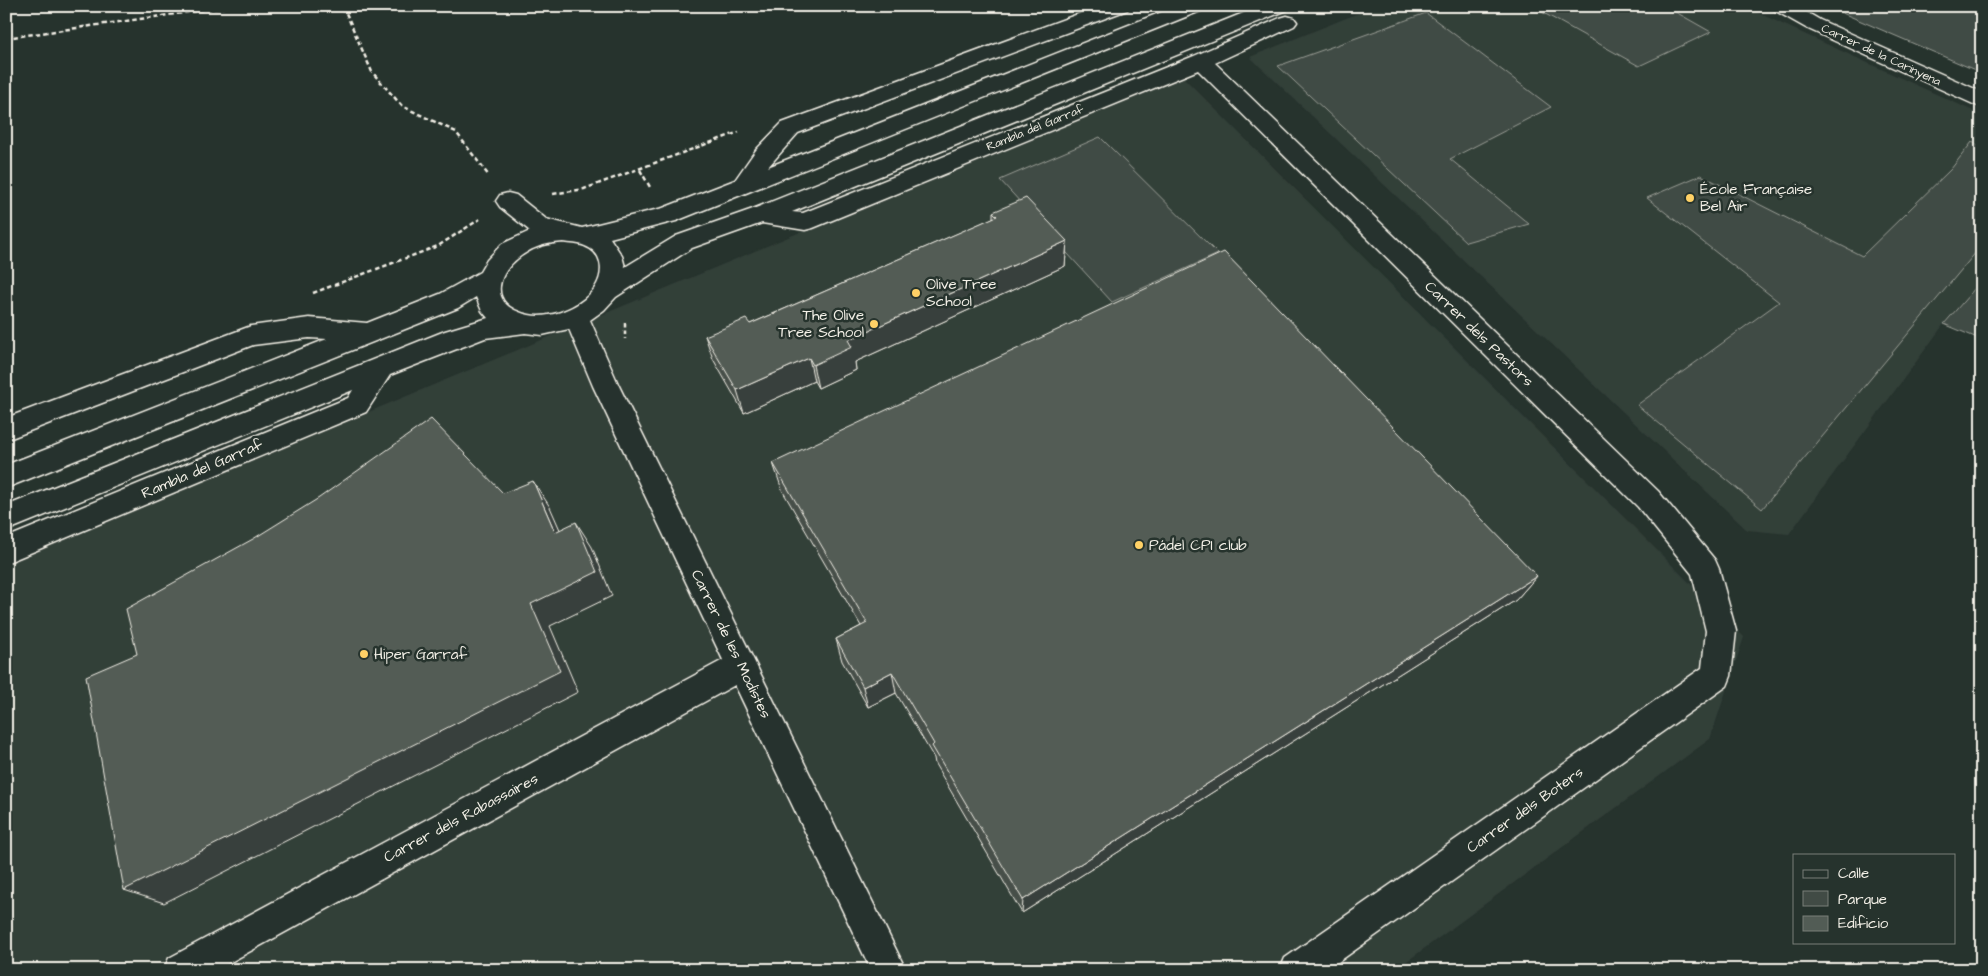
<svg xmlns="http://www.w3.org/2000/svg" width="1988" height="976" font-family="'Architects Daughter',sans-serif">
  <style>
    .built { fill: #333f39 }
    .green { fill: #414b45; stroke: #9a9e96 }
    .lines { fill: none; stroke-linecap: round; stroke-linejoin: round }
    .minor-casing { stroke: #f4f1e8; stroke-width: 3 }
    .path { stroke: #f4f1e8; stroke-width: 2.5; stroke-dasharray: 4.5 3; stroke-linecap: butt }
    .minor { fill: #26332d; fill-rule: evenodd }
    .wall { fill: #474f49; stroke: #f4f1e8 }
    .shaded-wall { fill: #39403c; stroke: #f4f1e8 }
    .building { fill: #525c55; stroke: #f4f1e8 }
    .poi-dot { fill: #ffd166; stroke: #26332d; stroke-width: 2 }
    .labels { text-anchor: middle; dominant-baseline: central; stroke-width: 5; stroke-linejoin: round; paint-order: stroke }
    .far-street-label { font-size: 12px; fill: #f4f1e8; stroke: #26332d }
    .poi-label { font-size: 15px; fill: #f4f1e8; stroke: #26332d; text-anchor: start }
    .street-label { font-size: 15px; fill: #f4f1e8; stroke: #26332d }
  </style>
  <rect width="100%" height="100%" fill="#26332d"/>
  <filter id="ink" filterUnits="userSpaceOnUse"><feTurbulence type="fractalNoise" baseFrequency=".02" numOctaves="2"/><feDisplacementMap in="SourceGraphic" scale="10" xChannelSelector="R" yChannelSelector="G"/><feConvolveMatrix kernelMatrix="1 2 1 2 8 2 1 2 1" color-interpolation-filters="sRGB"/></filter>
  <g filter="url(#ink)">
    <g class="built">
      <polygon points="1376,6 1743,6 1982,115 1982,280 1944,324 1789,534 1747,530 1250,57"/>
      <polygon points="1180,74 1744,637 1710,739 1395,970 6,970 6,563"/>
    </g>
    <g class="green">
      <polygon points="1531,6 1665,6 1711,32 1639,66"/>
      <polygon points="1826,6 1982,6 1982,73"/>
      <polygon points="1426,13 1551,107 1450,159 1529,224 1466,242 1278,66"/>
      <polygon points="1100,137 1218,254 1112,302 1000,180"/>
      <polygon points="1972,142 1982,147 1982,245 1762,509 1637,405 1779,302 1647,198 1701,175 1862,256 1951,169"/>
      <polygon points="1982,280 1982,340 1944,324"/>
    </g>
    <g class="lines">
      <defs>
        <g id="minor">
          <path d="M1100,6H1130L1127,10L798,133L768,167L1177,6H1206L1203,10L676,221L610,238L622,256L625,267L676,236L753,209L1261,6H1290L1287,10L792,212L803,213L1194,56L1280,18L1287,16L1294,18L1297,22L1294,26L1215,63L1658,491L1715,560L1719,569L1736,631L1731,676L1727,686L1327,970H1280L1285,958L1702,668L1706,631L1692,574L1638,507L1198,70L813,228L805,230L762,223L692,248L616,297L604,310L590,320L619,386L906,970H871L735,685L216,970H164L169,958L723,660L593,386L569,329L542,335L525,333L485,338L390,375L366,412L6,563V538L348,398L353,390L6,531V506L445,331L488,318L482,311L476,297L458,308L6,488V465L327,339L309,338L253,345L6,440V418L251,326L309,318L367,323L440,294L480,272L487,260L502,244L530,231L500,207L496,201L500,195L508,193L516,195L546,219L582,228L663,208L735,180L756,150L782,123ZM563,242C570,243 579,243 585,246C593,249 598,254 600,262C608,296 558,321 529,315C485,306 496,270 527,252C538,245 550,243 563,242Z"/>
          <polygon points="1771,6 1796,6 1820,20 1982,92 1982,108 1806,28 1774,10"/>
        </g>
      </defs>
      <use href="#minor" class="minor-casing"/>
      <g class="path">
        <polyline points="333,6 346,13 372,72 402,106 456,132 489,176"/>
        <polyline points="6,38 232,6"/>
        <polyline points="640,170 650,187"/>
        <polyline points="553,194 584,189 739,132"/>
        <polyline points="313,293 438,246 480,219"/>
        <polyline points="625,323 625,339"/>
      </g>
      <use href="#minor" class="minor"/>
    </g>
    <g class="wall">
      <polygon points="993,212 1067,241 1065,266 855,362 856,370 818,388 814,381 744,413 713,359 705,336 750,324 993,218"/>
      <polygon points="773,463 1537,576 1516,600 1022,913 935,764 934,758 896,693 868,707 842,661 836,639 861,626 782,490"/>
    </g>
    <g class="shaded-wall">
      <polygon points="1067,241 1065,266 855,362 856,370 818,388 813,365 848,340"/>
      <polygon points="809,358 814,381 744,413 737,390"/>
      <polygon points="533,481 550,507 572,557 555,532"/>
      <polygon points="576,522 592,547 612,596 550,626 578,692 164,903 124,890 531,604"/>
      <polygon points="1537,576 1516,600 1022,913 1023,900"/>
      <polygon points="892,672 896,693 868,707 863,687"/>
    </g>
    <g class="building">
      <polygon points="1026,198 1067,241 848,340 852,347 813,365 809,358 737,390 705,336 746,319 750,324 997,216 993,212"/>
      <polygon points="1224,252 1537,576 1023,900 932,746 934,744 892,672 863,687 836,639 867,623 773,463"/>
      <polygon points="431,419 503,493 533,481 555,532 576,522 597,572 531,604 560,671 124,890 86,676 137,654 126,609 253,539 319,498"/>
    </g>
  </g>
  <g class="poi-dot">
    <circle cx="1690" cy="198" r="5"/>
    <circle cx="916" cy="293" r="5"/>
    <circle cx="874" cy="324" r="5"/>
    <circle cx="1139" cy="545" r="5"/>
    <circle cx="364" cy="654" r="5"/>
  </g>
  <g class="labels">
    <g class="far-street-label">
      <text transform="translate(1881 55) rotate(25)">Carrer de la Carinyena</text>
      <text transform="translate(1035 128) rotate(-22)">Rambla del Garraf</text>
    </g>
    <g class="poi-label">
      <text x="1700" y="189">École Française<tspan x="1700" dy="17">Bel Air</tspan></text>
      <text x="926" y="284">Olive Tree<tspan x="926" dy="17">School</tspan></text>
      <text x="864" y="315" text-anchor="end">The Olive<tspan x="864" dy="17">Tree School</tspan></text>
      <text x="1149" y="545">Pádel CPI club</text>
      <text x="374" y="654">Hiper Garraf</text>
    </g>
    <g class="street-label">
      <text transform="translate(1479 334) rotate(44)">Carrer dels Pastors</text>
      <text transform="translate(202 469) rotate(-23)">Rambla del Garraf</text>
      <text transform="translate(731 644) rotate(64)">Carrer de les Modistes</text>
      <text transform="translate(1525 810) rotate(-35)">Carrer dels Boters</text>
      <text transform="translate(461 818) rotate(-28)">Carrer dels Rabassaires</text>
    </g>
  </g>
  <rect width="1988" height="976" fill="none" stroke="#26332d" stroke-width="25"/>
  <rect x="12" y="12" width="1963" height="951" fill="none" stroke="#f4f1e8" stroke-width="2" filter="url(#ink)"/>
  <rect x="1793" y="854" width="162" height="90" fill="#26332d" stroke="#787f78"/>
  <rect x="1803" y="870" width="25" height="8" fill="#26332d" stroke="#787f78"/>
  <text x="1838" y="878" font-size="15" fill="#f4f1e8">Calle</text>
  <rect x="1803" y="891" width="25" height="15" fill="#414b45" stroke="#787f78"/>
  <text x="1838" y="904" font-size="15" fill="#f4f1e8">Parque</text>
  <rect x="1803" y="916" width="25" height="15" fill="#525c55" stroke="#787f78"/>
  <text x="1838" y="928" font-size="15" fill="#f4f1e8">Edificio</text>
</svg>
